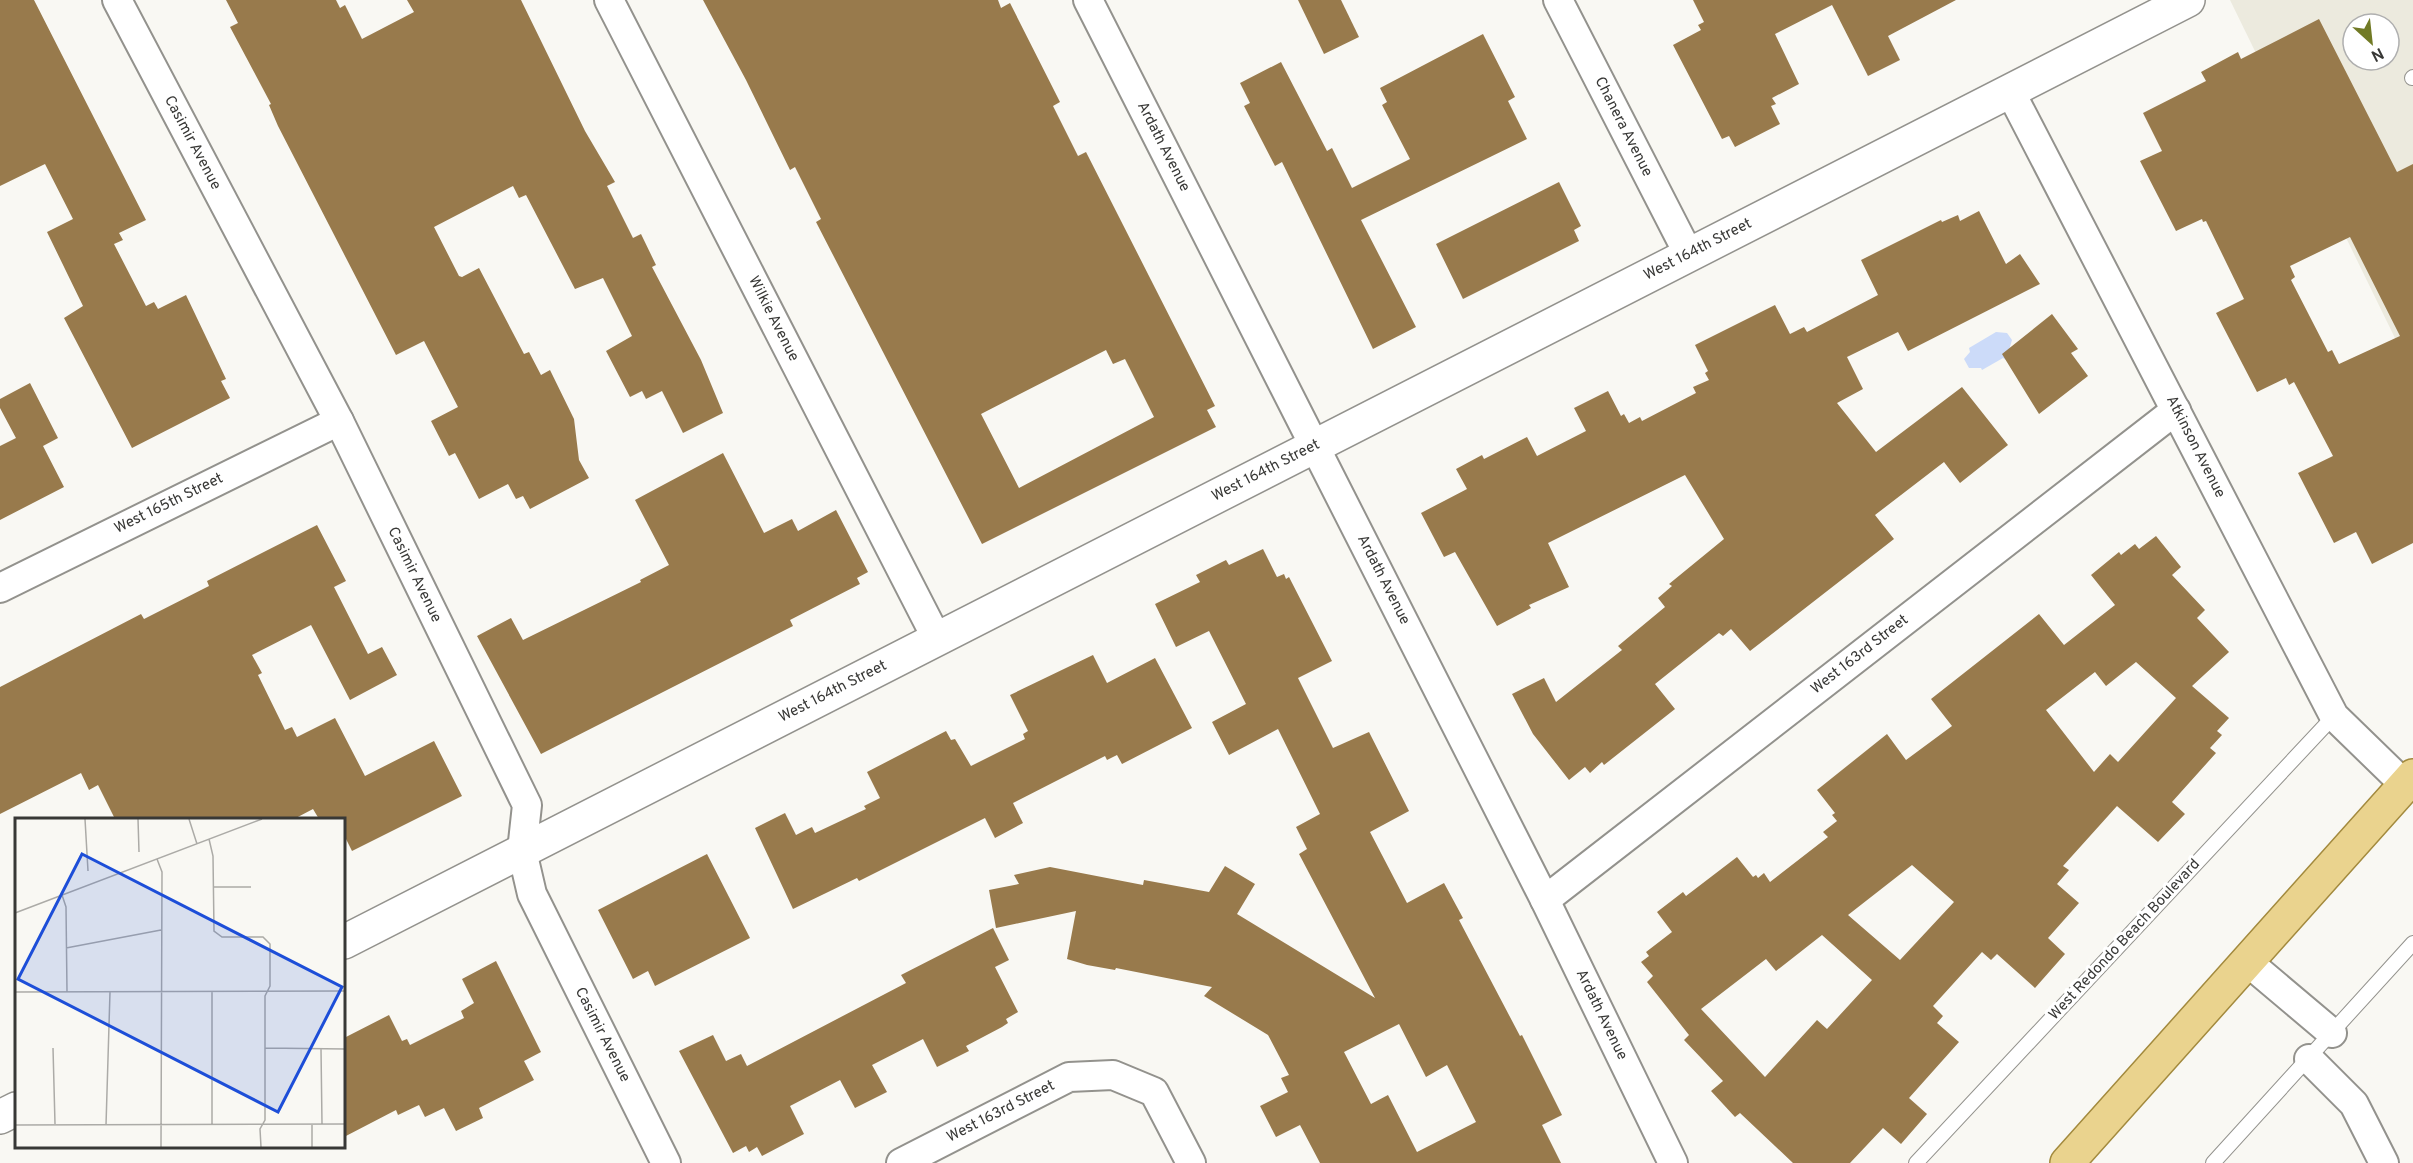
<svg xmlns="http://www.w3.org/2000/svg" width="2413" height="1163" font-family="Overpass,sans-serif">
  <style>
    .built { fill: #eceade; fill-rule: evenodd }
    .water { fill: #ccdbf9 }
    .building { fill: #987a4c; fill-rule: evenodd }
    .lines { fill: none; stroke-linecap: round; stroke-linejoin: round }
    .service-casing { stroke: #93928d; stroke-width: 16 }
    .minor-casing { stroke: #93928d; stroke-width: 32 }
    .tertiary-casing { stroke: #93928d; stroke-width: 36 }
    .primary-casing { stroke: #a38a3e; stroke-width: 36 }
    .service { stroke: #fff; stroke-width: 14 }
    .minor { stroke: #fff; stroke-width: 28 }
    .tertiary { stroke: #fff; stroke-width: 33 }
    .primary { stroke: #ead38e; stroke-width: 33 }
    .labels { text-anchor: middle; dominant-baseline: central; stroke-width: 6; stroke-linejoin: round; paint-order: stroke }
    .street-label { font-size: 15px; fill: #383836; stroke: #fff }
    .inset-road { fill: none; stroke: #acaba7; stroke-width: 1.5 }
    .view { fill: #1d4ed8; fill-opacity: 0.15; stroke: #1d4ed8; stroke-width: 3 }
    .inset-edge { fill: none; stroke: #383836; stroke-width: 3 }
  </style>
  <rect width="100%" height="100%" fill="#f9f8f3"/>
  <path class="built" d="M2230,0H2413V375ZM2353,24H2389V60H2353Z"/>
  <polygon class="water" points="1996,332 2007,333 2012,340 2006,360 2003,358 1982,370 1981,368 1969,368 1964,359 1970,352 1969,348"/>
  <g class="building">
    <polygon points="0,0 34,0 146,220 119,233 123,240 114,244 146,306 154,302 158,309 186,295 226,379 221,381 230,398 132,448 64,318 83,306 47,232 73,219 45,164 0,186"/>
    <polygon points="226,0 336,0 340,8 345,5 362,39 414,12 407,0 521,0 585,131 615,182 607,186 633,238 641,234 656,265 652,267 701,360 723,413 683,433 662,391 646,399 642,391 630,397 606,351 632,336 603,278 575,289 526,195 519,198 513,186 434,227 459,276 462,277 479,268 524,354 529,352 541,375 550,370 574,419 579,460 589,478 530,509 523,496 516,499 508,484 479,499 455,453 449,456 431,421 458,407 424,341 396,355 278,126 269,105 271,104 230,27 238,23"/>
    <path d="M703,0H998L1001,8L1010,3L1060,102L1053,106L1078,156L1086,152L1215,406L1207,410L1216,427L982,544L816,222L821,219L795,167L790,170L746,80ZM1106,350L1113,364L1125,359L1154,417L1019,488L981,414Z"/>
    <polygon points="1298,0 1341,0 1359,37 1324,54"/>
    <polygon points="1693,0 1956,0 1888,36 1900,60 1868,76 1832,5 1775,34 1799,84 1772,98 1776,104 1771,106 1780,124 1735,147 1729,136 1722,139 1673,45 1701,30 1698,25 1704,22"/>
    <path d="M2319,19L2397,172L2413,164V543L2372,564L2356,532L2334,543L2298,473L2333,456L2294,382L2289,385L2286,378L2257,392L2216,313L2244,299L2206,221L2203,222L2202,219L2176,231L2140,161L2162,151L2143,113L2206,81L2201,72L2238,52L2241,59ZM2350,237L2400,336L2339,364L2332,350L2328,352L2291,280L2295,277L2290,266Z"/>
    <polygon points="1483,34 1515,97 1508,101 1527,139 1361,220 1416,327 1373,349 1282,162 1275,166 1244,106 1250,103 1240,83 1281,62 1327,151 1332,148 1352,188 1410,159 1382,105 1387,102 1380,88"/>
    <polygon points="1559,182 1581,226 1574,230 1579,241 1463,299 1436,244"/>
    <polygon points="1979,211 2006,264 2020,254 2040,284 1908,351 1898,332 1847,357 1863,389 1837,403 1876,452 1962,387 2008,445 1960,483 1944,462 1875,515 1894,539 1750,651 1731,629 1723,636 1719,633 1655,684 1675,709 1604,765 1602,762 1590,773 1585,767 1569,780 1533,734 1512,694 1544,678 1556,702 1622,650 1618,646 1665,607 1658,598 1672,586 1669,584 1724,539 1685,475 1548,543 1569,587 1529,605 1531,608 1497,626 1455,552 1444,557 1421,513 1467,489 1456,469 1482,455 1484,459 1527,437 1537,456 1586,431 1574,408 1608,391 1621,416 1624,414 1629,423 1640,417 1642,421 1696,393 1693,387 1709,380 1705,373 1708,371 1695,345 1775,305 1790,334 1804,327 1807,332 1878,295 1861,260 1941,220 1942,222 1958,215 1960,221"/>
    <polygon points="2052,314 2078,349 2071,353 2088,376 2039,414 2002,354"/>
    <polygon points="30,383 58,438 43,446 64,487 0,520 0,446 16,438 0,408 0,399"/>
    <polygon points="723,453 764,533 792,519 798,531 836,510 868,572 857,578 860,584 790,620 793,626 541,754 477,636 511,618 523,640 641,582 640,580 669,565 635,500"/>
    <polygon points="317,525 346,581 334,587 368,654 382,647 397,675 350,700 311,625 252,655 262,673 258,675 285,730 292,727 297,737 335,718 365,776 434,741 462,796 352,851 344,835 344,819 319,819 313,809 294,819 115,819 98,785 89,790 81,773 0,814 0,687 141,614 144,619 209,586 207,581"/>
    <path d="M2156,536L2181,567L2172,575L2205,610L2197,618L2229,652L2192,686L2229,718L2217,731L2222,735L2210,748L2216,753L2172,802L2185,814L2158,842L2117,806L2063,866L2069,870L2057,884L2079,903L2048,938L2065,954L2035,988L1997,954L1991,960L1982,952L1933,1006L1943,1016L1937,1023L1959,1042L1909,1098L1927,1114L1901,1144L1883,1128L1850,1163H1793L1740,1113L1735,1117L1711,1091L1723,1081L1684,1040L1689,1035L1647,982L1653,976L1641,962L1649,956L1646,952L1672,932L1657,912L1683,892L1686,896L1737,857L1753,877L1756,875L1758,878L1764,873L1770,882L1828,837L1823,832L1837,821L1832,815L1835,813L1817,790L1887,734L1906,760L1952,726L1931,699L2039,614L2064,645L2115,605L2091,575L2119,552L2121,555L2135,544L2139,549ZM2136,662L2176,698L2118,762L2110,754L2094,772L2046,710L2095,672L2106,686ZM1912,865L1954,902L1900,960L1848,915ZM1822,935L1872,980L1827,1029L1817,1020L1765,1077L1701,1009L1766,959L1776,971Z"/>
    <path d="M1263,549L1277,577L1284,574L1286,579L1289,577L1332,661L1298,678L1333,748L1369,732L1409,811L1370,832L1407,903L1444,883L1463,918L1459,920L1520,1036L1522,1035L1562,1115L1542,1125L1561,1163H1320L1300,1125L1276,1137L1260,1106L1288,1092L1281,1078L1289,1075L1268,1035L1204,996L1212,987L1116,968L1115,970L1087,965L1067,959L1076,911L996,928L989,890L1019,884L1014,875L1050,867L1143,885L1144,880L1209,892L1225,866L1255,884L1237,914L1375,998L1299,854L1307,849L1296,827L1320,814L1278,729L1229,755L1212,722L1246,704L1209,631L1176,647L1155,604L1200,582L1196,575L1226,560L1229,565ZM1399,1024L1426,1077L1447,1065L1476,1122L1417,1152L1388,1095L1371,1104L1344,1052Z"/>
    <polygon points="1093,655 1107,683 1155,658 1192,728 1122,764 1117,755 1107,760 1105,756 1013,803 1023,823 995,838 985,818 859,881 857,878 793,909 755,828 785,813 796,835 812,827 815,833 866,809 864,806 880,798 867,772 946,731 951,740 955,739 971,766 1025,739 1023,734 1028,731 1010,695"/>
    <polygon points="707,854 750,938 655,986 648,971 633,979 598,910"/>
    <polygon points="993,928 1009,960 995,967 1018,1012 1006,1019 1008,1023 1002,1027 966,1046 969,1051 937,1067 923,1039 872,1065 887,1092 855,1108 840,1080 790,1106 804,1134 762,1156 757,1147 749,1152 746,1146 733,1153 679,1051 713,1035 726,1061 741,1054 747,1066 906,983 901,975"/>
    <polygon points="496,961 541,1052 524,1061 534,1080 479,1108 483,1118 456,1131 444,1108 425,1117 419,1105 398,1115 396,1110 344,1137 344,1038 389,1015 402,1041 407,1039 410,1045 464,1018 461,1011 474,1003 462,979"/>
  </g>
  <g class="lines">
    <defs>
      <g id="service">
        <polyline points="2412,78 2413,77"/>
        <polyline points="1916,1163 2334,716"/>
        <polyline points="2213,1163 2413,943"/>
      </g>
      <g id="minor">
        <polyline points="117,0 339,421 527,805 522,851 532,894 666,1163"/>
        <polyline points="609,0 937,639"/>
        <polyline points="1088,0 1545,900 1673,1163"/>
        <polyline points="1558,0 1689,255"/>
        <polyline points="2010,91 2334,716 2405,785"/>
        <polyline points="0,588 339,421"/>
        <polyline points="1545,900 2176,410"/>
        <polyline points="2249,963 2332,1033"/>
        <polyline points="2309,1059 2354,1104 2384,1163"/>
        <polyline points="901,1163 1069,1077 1113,1075 1154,1092 1191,1163"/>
      </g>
      <g id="tertiary">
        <polyline points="344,942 2188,0"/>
        <polyline points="0,1117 16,1109"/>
      </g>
      <polyline id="primary" points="2067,1163 2413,776"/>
    </defs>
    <use href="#service" class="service-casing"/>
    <use href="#minor" class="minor-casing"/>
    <use href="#tertiary" class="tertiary-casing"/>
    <use href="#primary" class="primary-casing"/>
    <use href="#service" class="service"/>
    <use href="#minor" class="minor"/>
    <use href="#tertiary" class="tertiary"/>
    <use href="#primary" class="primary"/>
  </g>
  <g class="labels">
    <g class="street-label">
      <text transform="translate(1623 127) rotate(63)">Chanera Avenue</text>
      <text transform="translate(192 143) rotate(62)">Casimir Avenue</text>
      <text transform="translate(1163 147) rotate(63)">Ardath Avenue</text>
      <text transform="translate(1698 250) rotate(-27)">West 164th Street</text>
      <text transform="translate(773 319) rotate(63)">Wilkie Avenue</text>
      <text transform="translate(2195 447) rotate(63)">Atkinson Avenue</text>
      <text transform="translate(1266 471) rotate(-27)">West 164th Street</text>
      <text transform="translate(169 504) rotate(-26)">West 165th Street</text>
      <text transform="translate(414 575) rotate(64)">Casimir Avenue</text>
      <text transform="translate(1383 580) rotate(63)">Ardath Avenue</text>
      <text transform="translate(1860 655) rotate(-38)">West 163rd Street</text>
      <text transform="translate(833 692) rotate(-27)">West 164th Street</text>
      <text transform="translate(2125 940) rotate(-47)">West Redondo Beach Boulevard</text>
      <text transform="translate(1601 1015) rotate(64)">Ardath Avenue</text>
      <text transform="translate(602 1035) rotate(63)">Casimir Avenue</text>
      <text transform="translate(1001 1112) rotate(-27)">West 163rd Street</text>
    </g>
  </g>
  <g transform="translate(15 818)">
    <rect width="330" height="330" fill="#f9f8f3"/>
    <path class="inset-road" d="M70,1L73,53M123,1L124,34M174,1L182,26M194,21L198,38L199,113L207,119H248L255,126V168L250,178V302L245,311L246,329M142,41L147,54L146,329M198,69H236M47,77L51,89L52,174M0,95L247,1M51,130L146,112M0,174L330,173M197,174V306M38,230L40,306M250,230L330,231M306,231L307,306M0,307L330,306M91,307L95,174M297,329V307"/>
    <path class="view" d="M67,36L327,169L263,294L3,161Z"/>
    <rect width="330" height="330" class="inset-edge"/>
  </g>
  <g transform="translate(2371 42) rotate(153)"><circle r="28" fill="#ffffff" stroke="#afafaf" stroke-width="1.5"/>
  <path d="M0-4.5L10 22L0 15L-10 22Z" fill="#717a25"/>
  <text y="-9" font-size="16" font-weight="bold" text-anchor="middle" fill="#383836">N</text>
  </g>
</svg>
